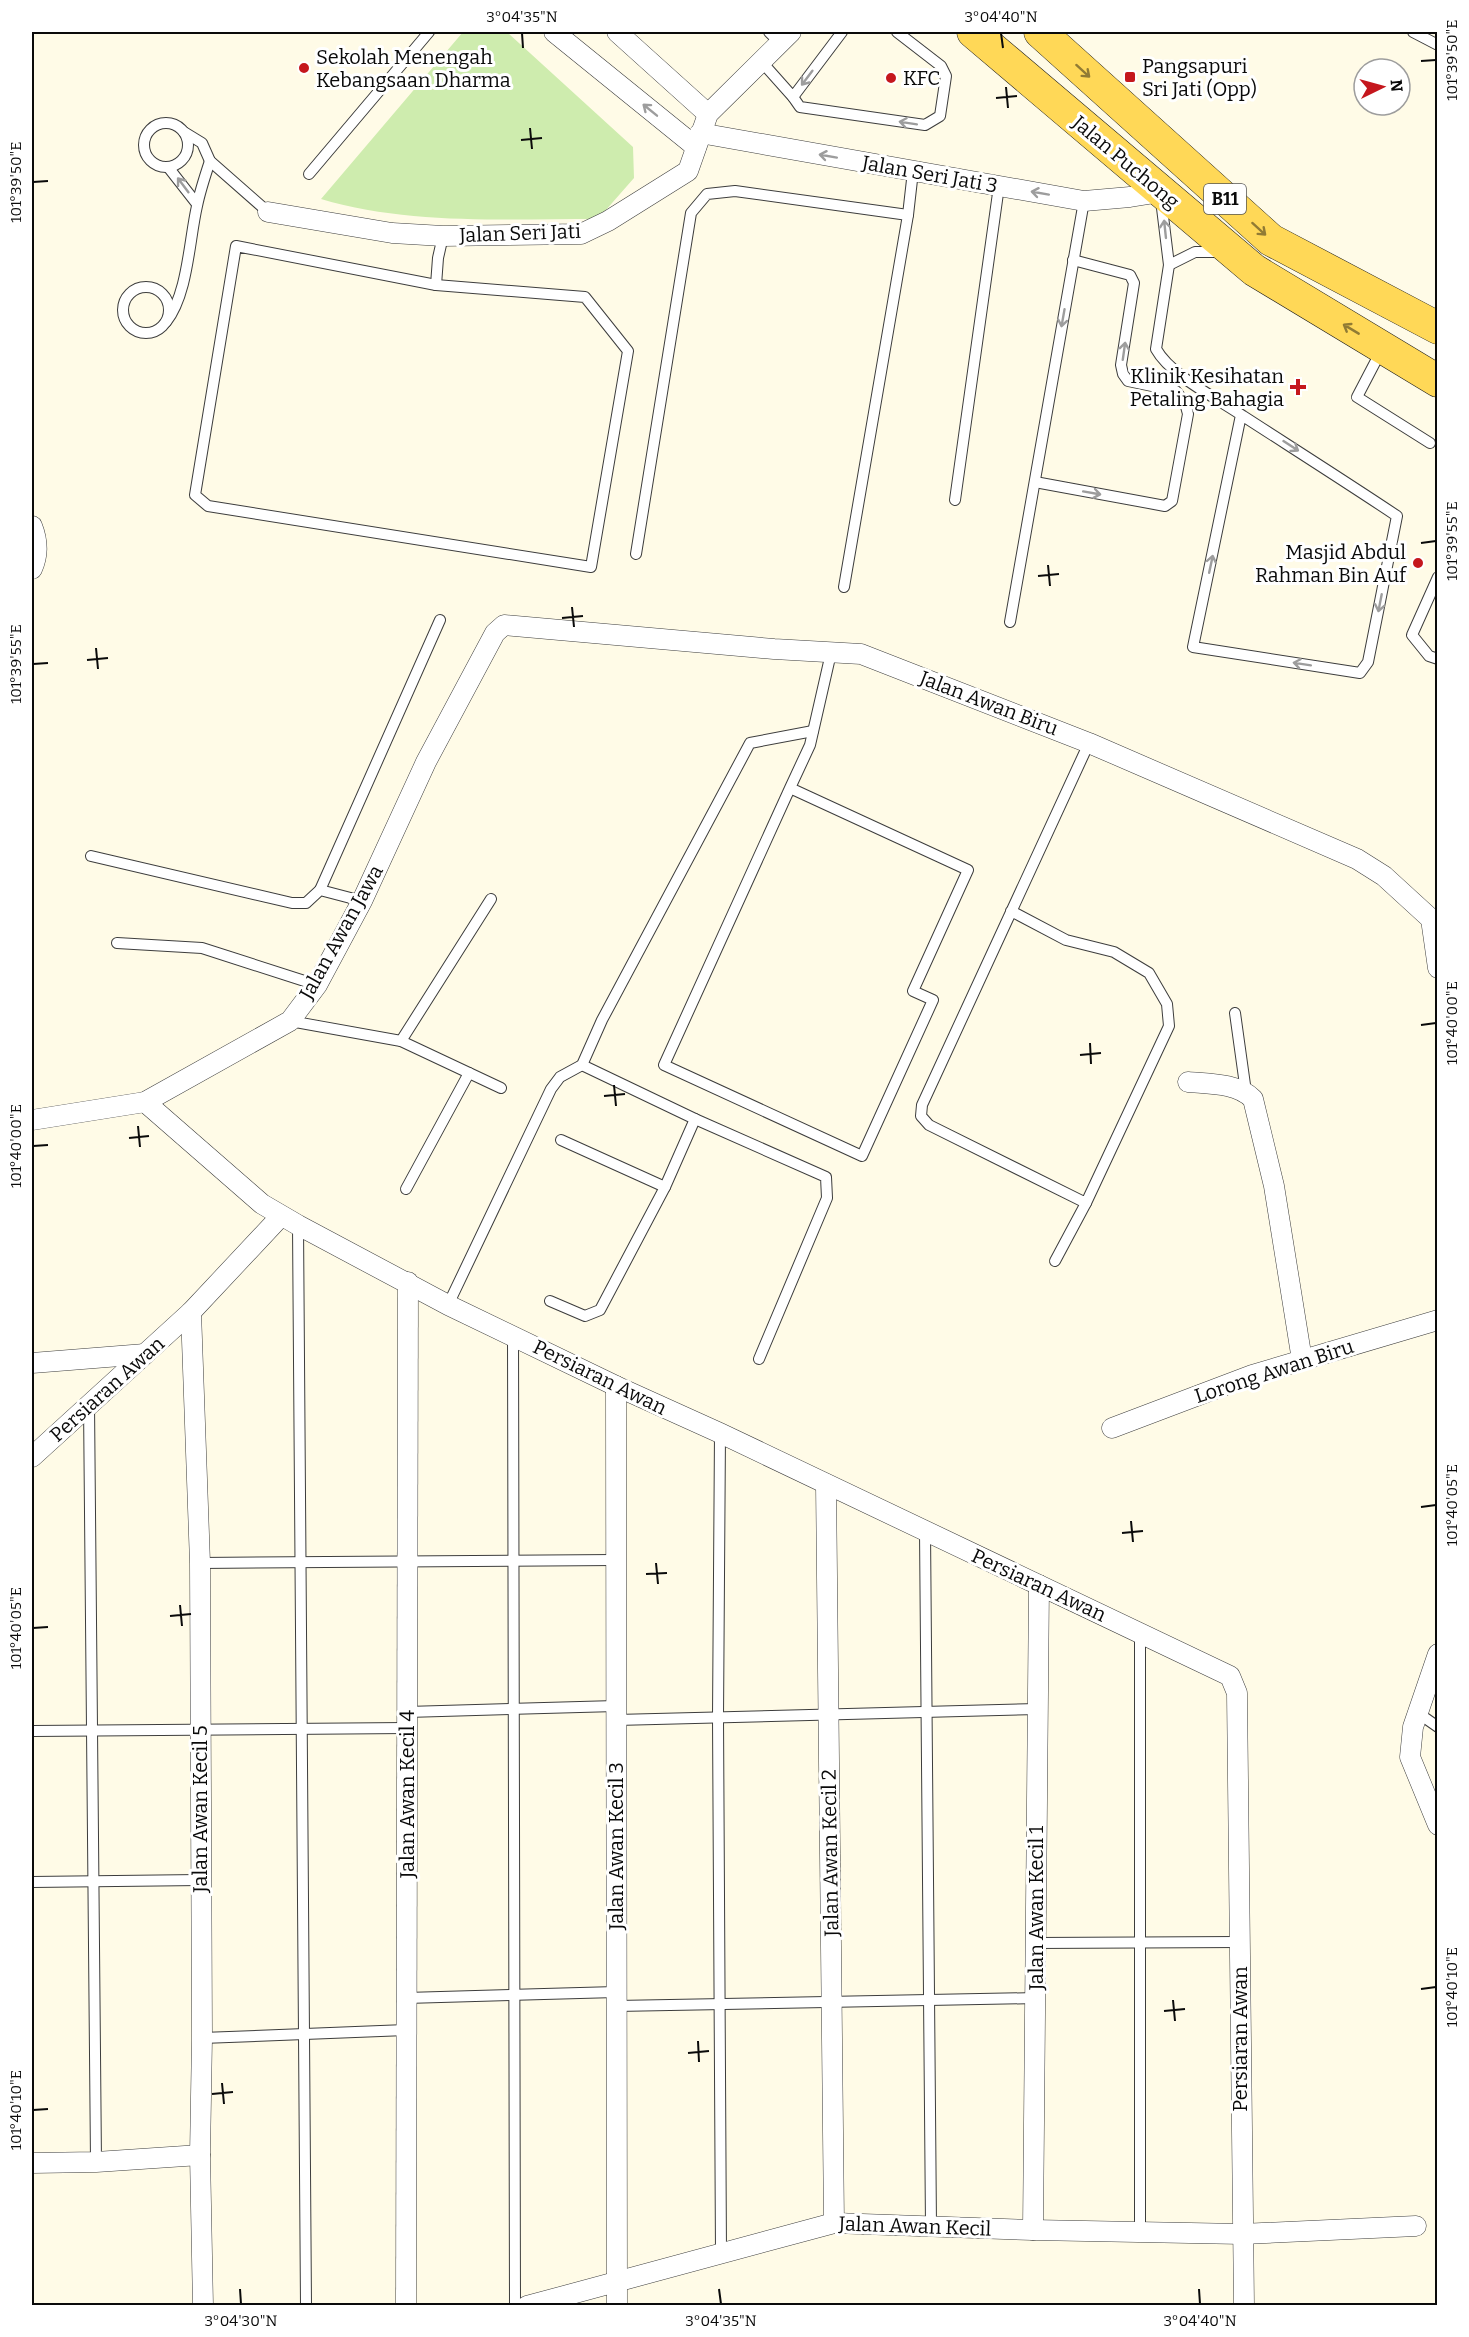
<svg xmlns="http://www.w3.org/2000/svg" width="1469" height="2337" font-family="Bitter,serif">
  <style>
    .green { fill: #ceecae }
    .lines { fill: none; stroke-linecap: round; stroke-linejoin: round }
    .service-casing { stroke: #3d3d3d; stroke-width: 12 }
    .minor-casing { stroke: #3d3d3d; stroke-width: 21 }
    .primary-casing { stroke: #1b1b1b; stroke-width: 33 }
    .service { stroke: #fff; stroke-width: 10 }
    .minor { stroke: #fff; stroke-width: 20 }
    .primary { stroke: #ffd857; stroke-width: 32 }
    .oneway { stroke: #917b34 }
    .oneway2 { stroke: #9d9d9d }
    .ticks { fill: none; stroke: #0a0a0a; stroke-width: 2 }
    .poi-dot { fill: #c5171d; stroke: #fff; stroke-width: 2 }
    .labels { text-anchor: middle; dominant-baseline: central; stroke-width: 6; stroke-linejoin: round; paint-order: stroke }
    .shield { fill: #fff; stroke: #545454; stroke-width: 1.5 }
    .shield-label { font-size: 18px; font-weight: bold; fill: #0a0a0a }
    .poi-label { font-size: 20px; fill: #0a0a0a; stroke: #fff; text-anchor: start }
    .street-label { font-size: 20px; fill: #0a0a0a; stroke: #fff }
    .neatline { fill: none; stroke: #0a0a0a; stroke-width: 2 }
    .ticks-label { font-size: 15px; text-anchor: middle; fill: #0a0a0a }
  </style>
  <rect width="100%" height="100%" fill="#fffbe7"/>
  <path class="green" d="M463,32H507L633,147L634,178L598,219C508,219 408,225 321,199Z"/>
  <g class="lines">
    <defs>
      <g id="service">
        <polyline points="769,32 779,42"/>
        <polyline points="1413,32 1438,45"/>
        <polyline points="761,61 793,97 842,32"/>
        <polyline points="793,97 800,107 925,125 940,116 946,76 941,66 897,32"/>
        <circle cx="166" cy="145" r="22"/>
        <polyline points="184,132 202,143 210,161 268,212"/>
        <polyline points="168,167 197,204"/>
        <polyline points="309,174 429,32"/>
        <path d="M1161,200L1169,265L1156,349C1171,376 1217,398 1243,416C1294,449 1346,482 1397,516L1368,662L1360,673L1193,647L1241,415"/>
        <polygon points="236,246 436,285 585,297 628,351 591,567 208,506 195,495"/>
        <polyline points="1169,265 1195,252 1222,252"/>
        <polyline points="436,285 438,258 443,236"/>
        <circle cx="146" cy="310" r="23"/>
        <path d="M166,322C188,294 189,241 197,206C200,191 205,176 210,161"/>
        <polyline points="1381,351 1357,397 1430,443"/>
        <polyline points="1035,482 1165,506 1172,501 1188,414 1185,403 1176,391 1128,381 1123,374 1121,365 1134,283 1130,275 1073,260"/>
        <polyline points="955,500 999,186"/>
        <polyline points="636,554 691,213 707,194 735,191 908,215"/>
        <polyline points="1438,577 1412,635 1429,656 1438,659"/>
        <polyline points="844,587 908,215 913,171"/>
        <polyline points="1010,622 1084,201"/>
        <polyline points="790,788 968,870 913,991 933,1000 862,1156 664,1065 790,788 810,745 831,653"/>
        <polyline points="91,856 292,903 306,903 320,890 362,901"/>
        <polyline points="320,890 440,620"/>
        <polyline points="1011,911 1066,940 1114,952 1149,973 1167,1004 1169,1026 1086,1203 929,1125 921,1116 922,1105 1089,743"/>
        <polyline points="117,943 202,948 317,985"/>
        <polyline points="1235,1013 1246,1092"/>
        <polyline points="290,1021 401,1041 501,1088"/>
        <polyline points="401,1041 491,899"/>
        <polyline points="695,1119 826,1177 827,1198 759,1359"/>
        <polyline points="561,1140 665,1187"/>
        <polyline points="406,1189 469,1073"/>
        <polyline points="298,1225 306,2306"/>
        <polyline points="1055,1261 1086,1203"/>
        <polyline points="550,1301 585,1316 600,1310 665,1187 695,1119 582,1065"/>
        <polyline points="448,1305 551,1089 560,1077 582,1065 602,1020 750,743 813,731"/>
        <polyline points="513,1335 515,2306"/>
        <polyline points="89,1404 96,2162"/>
        <polyline points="720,1433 718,1717 721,2253"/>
        <polyline points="925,1531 931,2226"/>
        <polyline points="200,1563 616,1560"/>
        <polyline points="1140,1633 1140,2232"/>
        <polyline points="407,1712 616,1706"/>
        <polyline points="1418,1713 1438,1727"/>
        <polyline points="616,1720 1038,1709"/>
        <polyline points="32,1731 407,1728"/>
        <polyline points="32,1882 200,1880"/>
        <polyline points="1036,1943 1239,1942"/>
        <polyline points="406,1998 616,1992"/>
        <polyline points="616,2006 1036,1998"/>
        <polyline points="202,2038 406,2030"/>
      </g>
      <g id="minor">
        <polyline points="554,32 696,147"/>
        <polyline points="617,32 708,114"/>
        <polyline points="700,133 1084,201 1130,197 1161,192"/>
        <polyline points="268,212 392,233 443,236 581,234 608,221 688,171 708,114 791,32"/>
        <path d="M32,526C38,541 39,554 32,569"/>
        <path d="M1188,1082C1210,1084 1237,1083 1253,1099L1274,1186L1302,1360"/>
        <polyline points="145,1102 262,1204 298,1225 448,1305 616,1386 720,1433 1230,1676 1237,1693 1244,2306"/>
        <polyline points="32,1120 145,1102 290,1021 317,985 362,901 426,762 495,633 504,625 774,649 861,654 1089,743 1357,859 1384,876 1431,919 1438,968"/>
        <polyline points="191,1312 200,1563 202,2038 200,2155 203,2306"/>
        <polyline points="32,1363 145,1354"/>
        <polyline points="616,1386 617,2306"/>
        <polyline points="1112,1428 1252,1375 1438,1320"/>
        <polyline points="32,1457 191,1312 281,1216"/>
        <polyline points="826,1484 834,2223"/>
        <polyline points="1438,1654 1413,1727 1410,1757 1438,1825"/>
        <polyline points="32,2163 96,2162 200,2155"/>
        <polyline points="1033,2230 1039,1585"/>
        <polyline points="406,2306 408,1282"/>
        <polyline points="527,2306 834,2223 1033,2230 1242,2234 1416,2226"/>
      </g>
      <g id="primary">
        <polyline points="973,32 1254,270 1438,381"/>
        <polyline points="1040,32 1271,240 1438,328"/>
      </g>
    </defs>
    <use href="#service" class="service-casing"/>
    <use href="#minor" class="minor-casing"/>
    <use href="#primary" class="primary-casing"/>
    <use href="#service" class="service"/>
    <use href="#minor" class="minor"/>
    <use href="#primary" class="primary"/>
  </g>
  <defs><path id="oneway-shaft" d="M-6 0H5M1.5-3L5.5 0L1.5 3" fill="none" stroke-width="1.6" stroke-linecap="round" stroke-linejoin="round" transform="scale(1.5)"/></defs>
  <g class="oneway">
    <use href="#oneway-shaft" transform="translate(1083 71) rotate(42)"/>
    <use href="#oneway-shaft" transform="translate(1259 229) rotate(42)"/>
    <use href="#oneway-shaft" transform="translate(1351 329) rotate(-149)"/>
  </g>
  <g class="oneway2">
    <use href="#oneway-shaft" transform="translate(807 78) rotate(127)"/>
    <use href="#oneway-shaft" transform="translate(650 110) rotate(-141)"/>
    <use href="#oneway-shaft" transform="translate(908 123) rotate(-171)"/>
    <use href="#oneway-shaft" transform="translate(828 156) rotate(-170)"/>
    <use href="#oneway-shaft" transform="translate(183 185) rotate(-127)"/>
    <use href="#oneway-shaft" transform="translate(1040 193) rotate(-170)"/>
    <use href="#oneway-shaft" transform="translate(1165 229) rotate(-96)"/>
    <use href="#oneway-shaft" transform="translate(1063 318) rotate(100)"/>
    <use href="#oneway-shaft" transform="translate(1124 351) rotate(-82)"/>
    <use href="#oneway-shaft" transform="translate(1291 446) rotate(33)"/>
    <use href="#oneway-shaft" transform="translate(1092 493) rotate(10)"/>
    <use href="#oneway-shaft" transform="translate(1211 564) rotate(-78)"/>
    <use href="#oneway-shaft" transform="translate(1380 603) rotate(101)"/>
    <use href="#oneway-shaft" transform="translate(1302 664) rotate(-171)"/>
  </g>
  <path class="ticks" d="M522,33L523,48M1001,33L1003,48M1421,61L1436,60M1006,87L1008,108M996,98L1017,96M530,128L532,149M521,140L542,138M33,182L48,181M1421,543L1436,541M1048,565L1050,586M1038,576L1059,574M572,607L574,627M562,618L583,616M96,648L98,669M87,660L108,658M33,664L48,663M1421,1025L1436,1023M1090,1043L1091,1064M1080,1055L1101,1053M614,1085L616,1106M604,1096L625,1094M138,1126L140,1147M129,1138L149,1136M33,1146L48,1145M1421,1507L1436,1505M1131,1521L1133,1542M1122,1533L1143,1531M656,1563L658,1584M646,1574L667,1573M180,1605L182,1626M170,1616L191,1614M33,1628L48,1627M1421,1989L1436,1987M1173,2000L1175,2021M1164,2011L1185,2009M698,2041L699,2062M688,2053L709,2051M222,2083L224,2104M212,2094L233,2092M33,2110L48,2109M240,2289L241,2304M719,2289L721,2304M1199,2289L1200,2304"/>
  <g class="poi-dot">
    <circle cx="304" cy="68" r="6"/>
    <rect x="1124" y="71" width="12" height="12" rx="3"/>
    <circle cx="891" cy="78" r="6"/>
    <path d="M1295 378h6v6h6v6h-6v6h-6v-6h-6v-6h6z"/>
    <circle cx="1418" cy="563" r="6"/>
  </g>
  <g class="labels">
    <rect class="shield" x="1204" y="184" width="42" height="30" rx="4.5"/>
    <g class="shield-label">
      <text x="1225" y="199">B11</text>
    </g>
    <g class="poi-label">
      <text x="316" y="57">Sekolah Menengah<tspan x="316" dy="23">Kebangsaan Dharma</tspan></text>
      <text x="1142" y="66">Pangsapuri<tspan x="1142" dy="23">Sri Jati (Opp)</tspan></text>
      <text x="903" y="78">KFC</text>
      <text x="1284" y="376" text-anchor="end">Klinik Kesihatan<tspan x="1284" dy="23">Petaling Bahagia</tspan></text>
      <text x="1406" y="552" text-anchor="end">Masjid Abdul<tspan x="1406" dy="23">Rahman Bin Auf</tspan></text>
    </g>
    <g class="street-label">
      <text transform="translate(1126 162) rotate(40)">Jalan Puchong</text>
      <text transform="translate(930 174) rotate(10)">Jalan Seri Jati 3</text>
      <text transform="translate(520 233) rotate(-2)">Jalan Seri Jati</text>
      <text transform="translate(989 703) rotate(21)">Jalan Awan Biru</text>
      <text transform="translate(341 932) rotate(-61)">Jalan Awan Jawa</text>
      <text transform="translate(1274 1371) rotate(-18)">Lorong Awan Biru</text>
      <text transform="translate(600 1377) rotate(26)">Persiaran Awan</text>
      <text transform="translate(107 1389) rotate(-42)">Persiaran Awan</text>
      <text transform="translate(1039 1585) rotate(25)">Persiaran Awan</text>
      <text transform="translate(407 1794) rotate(-90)">Jalan Awan Kecil 4</text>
      <text transform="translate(200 1809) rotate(-90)">Jalan Awan Kecil 5</text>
      <text transform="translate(616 1846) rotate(-90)">Jalan Awan Kecil 3</text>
      <text transform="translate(830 1853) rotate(-91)">Jalan Awan Kecil 2</text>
      <text transform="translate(1036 1908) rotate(-90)">Jalan Awan Kecil 1</text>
      <text transform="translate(1240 2039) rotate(-90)">Persiaran Awan</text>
      <text transform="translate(915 2226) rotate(2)">Jalan Awan Kecil</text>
    </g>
  </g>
  <rect width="1469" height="2337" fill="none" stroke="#ffffff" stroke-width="66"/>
  <g transform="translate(1382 87) rotate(85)"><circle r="28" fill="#ffffff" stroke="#9d9d9d" stroke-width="1.5"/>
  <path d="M0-4.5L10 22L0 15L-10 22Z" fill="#c5171d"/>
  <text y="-9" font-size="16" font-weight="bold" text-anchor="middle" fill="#0a0a0a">N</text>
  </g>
  <rect x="33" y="33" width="1403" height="2271" class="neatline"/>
  <g class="ticks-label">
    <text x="522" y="22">3°04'35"N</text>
    <text x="1001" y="22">3°04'40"N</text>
    <text transform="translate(1452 60) rotate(-90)" y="5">101°39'50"E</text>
    <text transform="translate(16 182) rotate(-90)" y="5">101°39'50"E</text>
    <text transform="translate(1452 541) rotate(-90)" y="5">101°39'55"E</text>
    <text transform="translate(16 664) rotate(-90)" y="5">101°39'55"E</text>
    <text transform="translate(1452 1023) rotate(-90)" y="5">101°40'00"E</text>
    <text transform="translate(16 1146) rotate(-90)" y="5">101°40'00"E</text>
    <text transform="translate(1452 1505) rotate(-90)" y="5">101°40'05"E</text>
    <text transform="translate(16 1628) rotate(-90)" y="5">101°40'05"E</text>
    <text transform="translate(1452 1987) rotate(-90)" y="5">101°40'10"E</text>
    <text transform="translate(16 2110) rotate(-90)" y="5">101°40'10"E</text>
    <text x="241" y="2326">3°04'30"N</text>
    <text x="721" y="2326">3°04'35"N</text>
    <text x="1200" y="2326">3°04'40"N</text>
  </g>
</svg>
